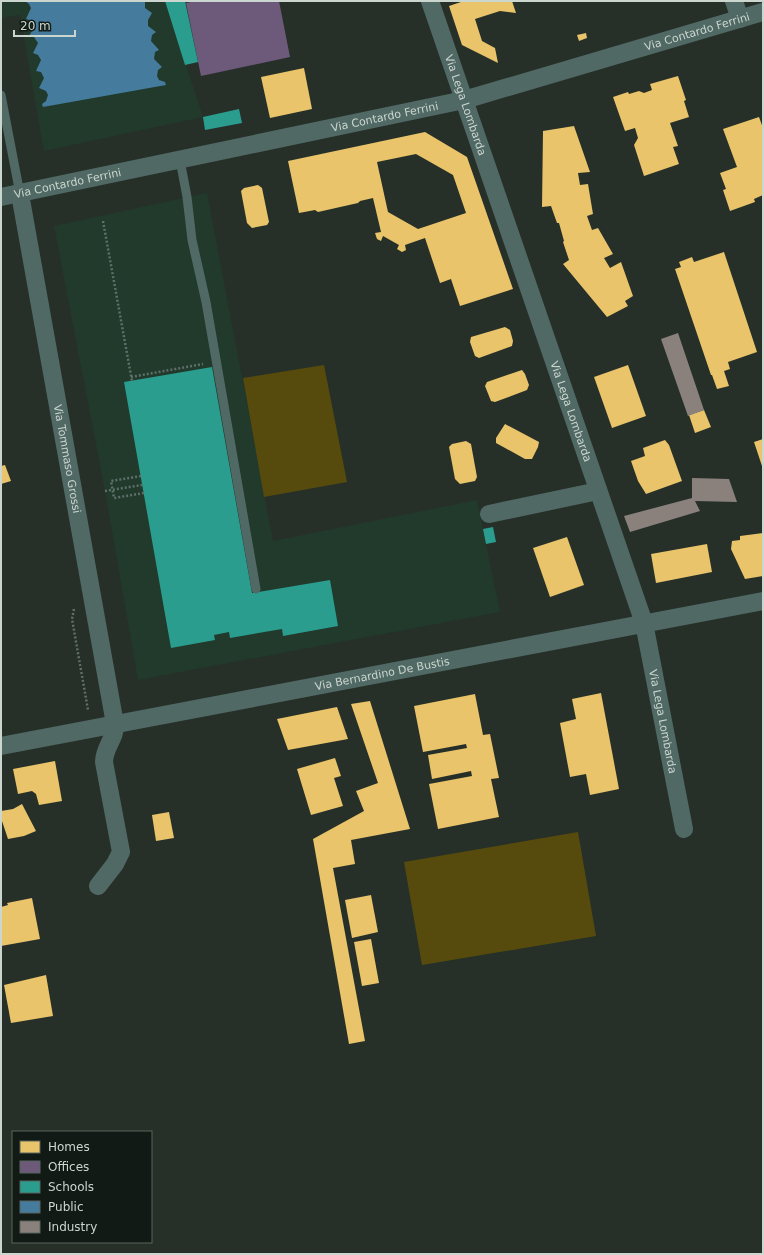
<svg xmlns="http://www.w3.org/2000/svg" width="764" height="1255" font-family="'DejaVu Sans',sans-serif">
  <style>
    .built { fill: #213a2b }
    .green { fill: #564b0d }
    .homes { fill: #e9c46a; fill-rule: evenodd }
    .offices { fill: #6d597a }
    .schools { fill: #2a9d8f }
    .public { fill: #457b9d }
    .industry { fill: #8a817c }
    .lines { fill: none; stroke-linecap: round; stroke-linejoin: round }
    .path { stroke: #5f6f6b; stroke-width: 2.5; stroke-dasharray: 2 2; stroke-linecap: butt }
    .lane { stroke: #516965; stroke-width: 9 }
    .street { stroke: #516965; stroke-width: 18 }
    .labels { text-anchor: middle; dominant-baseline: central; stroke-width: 4; stroke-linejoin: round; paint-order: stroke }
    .street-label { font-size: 11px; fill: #cad6ce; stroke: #111a14 }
  </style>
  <rect width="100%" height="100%" fill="#263029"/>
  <g class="built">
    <polygon points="1,1 165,1 203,117 44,151 20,15 1,18"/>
    <polygon points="207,193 273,541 477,500 500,612 138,680 105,491 54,226"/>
  </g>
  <g class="green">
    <polygon points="324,365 347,482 264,497 243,378"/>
    <polygon points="578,832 596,936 422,965 404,862"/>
  </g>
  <g class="homes">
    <polygon points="464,1 512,1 516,13 500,11 475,19 482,41 495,48 498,63 462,45 449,6"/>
    <polygon points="586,33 587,38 579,41 577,35"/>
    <polygon points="304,68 312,109 270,118 261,77"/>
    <polygon points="678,76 686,100 684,101 689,117 670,123 678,146 673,147 679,164 644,176 634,145 638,138 635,128 625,131 613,97 628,92 629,94 639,91 644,93 652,90 650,84"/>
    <polygon points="759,117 763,128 763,195 754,199 755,202 730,211 723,190 726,189 720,173 737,167 723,129"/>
    <polygon points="574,126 590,172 578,173 580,185 588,184 593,214 587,216 592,230 598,228 613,254 604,258 610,268 621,262 633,296 625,301 628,306 607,317 563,264 569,260 563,242 564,241 559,223 557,223 551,206 542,207 543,131"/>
    <path d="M425,132L467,157L513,289L460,306L451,279L440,283L425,238L405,245L406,250L402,252L397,249L399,245L383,236L381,241L377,239L375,233L381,232L373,198L360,201L358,203L318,212L315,210L299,213L288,161ZM416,154L453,175L466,213L418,229L388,212L377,162Z"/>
    <polygon points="258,185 262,188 269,222 267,225 252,228 247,223 241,191 244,188"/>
    <polygon points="724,252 757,352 728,362 730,369 724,371 729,386 717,389 712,375 711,375 675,269 681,267 679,262 692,257 694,262"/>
    <polygon points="505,327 510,330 513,341 512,346 479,358 475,356 470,342 471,337"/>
    <polygon points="628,365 646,416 612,428 594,377"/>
    <polygon points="522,370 525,374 529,385 527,390 495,402 491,401 485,386 487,382"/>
    <polygon points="704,410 711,427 695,433 689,415"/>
    <polygon points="505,424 539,442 538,447 532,459 525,459 496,443 496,438"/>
    <polygon points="763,439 763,469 754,442"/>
    <polygon points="665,440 669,445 682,481 646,494 638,481 631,461 645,456 643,448"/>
    <polygon points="466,441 471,444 477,477 475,481 460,484 455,479 449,447 452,444"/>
    <polygon points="5,465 11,481 1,484 1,466"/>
    <polygon points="763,533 763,576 745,579 731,549 732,541 740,540 740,536"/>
    <polygon points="567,537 584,585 550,597 533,548"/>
    <polygon points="707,544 712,572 656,583 651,554"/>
    <polygon points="601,693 619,789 590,795 586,774 570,777 560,723 576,719 572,699"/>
    <polygon points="475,694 483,735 490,734 499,778 491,779 499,817 438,829 429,784 472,776 471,771 432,779 428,755 467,748 466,744 423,752 414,706"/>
    <polygon points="370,701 410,829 351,840 355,864 333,868 365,1041 349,1044 313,839 364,811 356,791 378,783 351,704"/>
    <polygon points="337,707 348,739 288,750 277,719"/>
    <polygon points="335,758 341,776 334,778 343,806 311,815 297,769"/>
    <polygon points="55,761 62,801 39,805 36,794 32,791 18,794 13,769"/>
    <polygon points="22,804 36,831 24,836 8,839 1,818 1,811 13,809"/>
    <polygon points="169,812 174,838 156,841 152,815"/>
    <polygon points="371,895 378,932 352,938 345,900"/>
    <polygon points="32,898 40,939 1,946 1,907 8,905 7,903"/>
    <polygon points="371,939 379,983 362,986 354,942"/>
    <polygon points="46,975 53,1016 11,1023 4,985"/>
  </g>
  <polygon class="offices" points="196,1 279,1 290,57 201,76 186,3"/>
  <g class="schools">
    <polygon points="165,1 185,1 198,62 185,65"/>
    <polygon points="239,109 242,123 205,130 203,117"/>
    <polygon points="212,367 252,593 330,580 338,626 283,636 282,629 230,638 229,632 214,635 215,640 171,648 124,382"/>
    <polygon points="493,527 496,542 486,544 483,529"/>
  </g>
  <polygon class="public" points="25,1 145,1 145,8 152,13 148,20 148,26 156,32 152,35 151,41 159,50 155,52 154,59 162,67 158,70 157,76 159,80 165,82 166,85 43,107 42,104 46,101 48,95 46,91 39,88 44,78 41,72 36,71 41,60 38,55 33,53 38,43 34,37 29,36 35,26 33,21 26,19 31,8 29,4"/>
  <g class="industry">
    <polygon points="678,333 704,410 688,416 661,339"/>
    <polygon points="692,478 729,479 737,502 695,501 700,511 630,532 624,516 692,498"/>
  </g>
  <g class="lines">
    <g class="path">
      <polyline points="103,221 132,381"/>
      <polyline points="131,377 203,364"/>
      <polyline points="141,476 111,481 114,498 144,493"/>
      <polyline points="105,491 142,485"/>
      <polyline points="74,609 72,619 88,710"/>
    </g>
    <g class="lane">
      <polyline points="1,95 20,194"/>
      <polyline points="180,160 187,197 192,240 206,302 256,589"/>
    </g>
    <g class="street">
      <path id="s1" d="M430,1L644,623L684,829"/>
      <polyline points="734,1 740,19"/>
      <path id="s2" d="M20,194L115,724C116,738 104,747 104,762L121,852L115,864L98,886"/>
      <path id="s3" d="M1,197L464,100L763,12"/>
      <polyline points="489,514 598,491"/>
      <path id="s4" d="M1,746L763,601"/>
    </g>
  </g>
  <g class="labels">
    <g class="street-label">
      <text stroke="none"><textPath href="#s3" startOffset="716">Via Contardo Ferrini</textPath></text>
      <text stroke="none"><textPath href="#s1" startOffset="110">Via Lega Lombarda</textPath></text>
      <text stroke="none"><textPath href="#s3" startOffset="392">Via Contardo Ferrini</textPath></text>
      <text stroke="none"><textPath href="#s3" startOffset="68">Via Contardo Ferrini</textPath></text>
      <text stroke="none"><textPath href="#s1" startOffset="434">Via Lega Lombarda</textPath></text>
      <text stroke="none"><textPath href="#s2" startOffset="269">Via Tommaso Grossi</textPath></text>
      <text stroke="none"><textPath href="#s4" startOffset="388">Via Bernardino De Bustis</textPath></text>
      <text stroke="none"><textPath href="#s1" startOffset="758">Via Lega Lombarda</textPath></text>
    </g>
  </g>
  <rect width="764" height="1255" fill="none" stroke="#cad6ce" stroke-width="4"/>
  <rect x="12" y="1131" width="140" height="112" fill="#111a14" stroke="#5b655e"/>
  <rect x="20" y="1141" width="20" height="12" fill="#e9c46a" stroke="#5b655e"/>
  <text x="48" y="1151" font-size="12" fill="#cad6ce">Homes</text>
  <rect x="20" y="1161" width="20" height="12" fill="#6d597a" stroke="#5b655e"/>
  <text x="48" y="1171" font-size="12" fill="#cad6ce">Offices</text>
  <rect x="20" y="1181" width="20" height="12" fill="#2a9d8f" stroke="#5b655e"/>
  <text x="48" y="1191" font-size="12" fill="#cad6ce">Schools</text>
  <rect x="20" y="1201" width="20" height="12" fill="#457b9d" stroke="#5b655e"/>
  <text x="48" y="1211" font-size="12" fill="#cad6ce">Public</text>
  <rect x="20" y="1221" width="20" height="12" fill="#8a817c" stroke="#5b655e"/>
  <text x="48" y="1231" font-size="12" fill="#cad6ce">Industry</text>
  <path d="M14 30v6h61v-6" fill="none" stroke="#cad6ce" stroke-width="2"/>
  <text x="20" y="30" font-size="12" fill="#cad6ce" stroke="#111a14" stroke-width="3" paint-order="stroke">20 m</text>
</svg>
